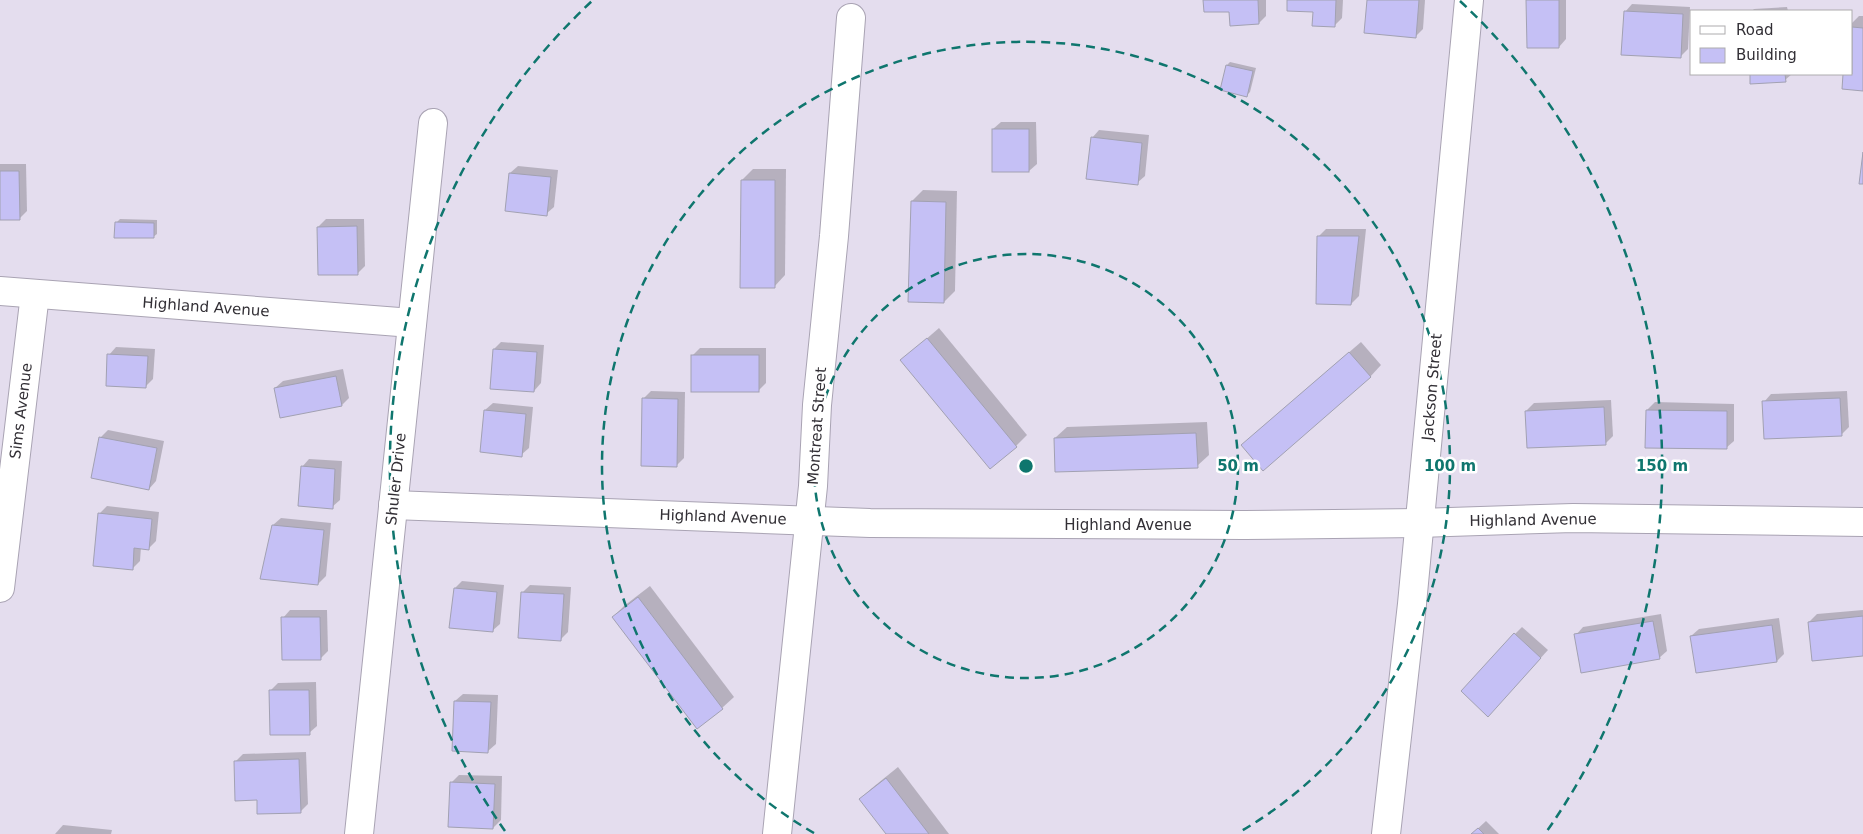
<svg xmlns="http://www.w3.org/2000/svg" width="1863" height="834" font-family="'DejaVu Sans',sans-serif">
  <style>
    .shadow { fill: #0003 }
    .building { fill: #c5c0f5; stroke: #a2a1b2 }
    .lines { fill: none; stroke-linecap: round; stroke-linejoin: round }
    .minor-casing { stroke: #a9a3b3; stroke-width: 30 }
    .minor { stroke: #fff; stroke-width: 28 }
    .ring { fill: none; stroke: #0f766e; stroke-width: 2.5; stroke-dasharray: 9 6 }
    .labels { text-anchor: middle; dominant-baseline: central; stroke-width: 5; stroke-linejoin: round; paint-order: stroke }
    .street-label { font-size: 15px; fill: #322f35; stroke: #fff }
    .centre { fill: #0f766e; stroke: #fff; stroke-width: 2.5 }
    .ring-label { font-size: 15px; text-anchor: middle; font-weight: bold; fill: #0f766e; stroke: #fff; stroke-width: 5; stroke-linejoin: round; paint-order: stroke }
  </style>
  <rect width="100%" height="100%" fill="#e4ddee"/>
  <g class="shadow">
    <polygon points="1205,0 1266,0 1266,16 1259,23"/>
    <polygon points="1288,0 1343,0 1342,18 1335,25 1314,10"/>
    <polygon points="1368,0 1425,0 1423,29 1415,37"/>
    <polygon points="1528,0 1566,0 1566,39 1559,47"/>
    <polygon points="1632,4 1690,7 1688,49 1681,56 1625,12"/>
    <polygon points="1787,7 1788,11 1752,11 1754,9"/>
    <polygon points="1859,16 1863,16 1863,89 1843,88 1844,74 1852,74 1852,23"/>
    <polygon points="1230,62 1256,68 1250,92 1247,95 1221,89 1227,65"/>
    <polygon points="1751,74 1792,74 1785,80 1752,83"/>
    <polygon points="1001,122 1036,122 1037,164 1029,171 993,129"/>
    <polygon points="1099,130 1149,135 1145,176 1137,183 1092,138"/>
    <polygon points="0,164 26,164 27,211 20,218 0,219"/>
    <polygon points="518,166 558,170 554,207 546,214 510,173"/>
    <polygon points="753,169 786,169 785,275 774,287 742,180"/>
    <polygon points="923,190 957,191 955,291 944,302 912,201"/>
    <polygon points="120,219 157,220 157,234 153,237 116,223"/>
    <polygon points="326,219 364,219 365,266 357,274 318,227"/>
    <polygon points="1326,229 1366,229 1359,296 1351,304 1319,236"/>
    <polygon points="939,328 1027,435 1016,446 902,360"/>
    <polygon points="501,342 544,345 541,383 534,391 494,349"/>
    <polygon points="1361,342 1381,365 1370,377 1254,434"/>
    <polygon points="116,347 155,349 153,379 145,387 109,355"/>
    <polygon points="700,348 766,348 766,383 758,391 692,356"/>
    <polygon points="343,369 349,398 342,405 275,388 283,381"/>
    <polygon points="651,391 685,392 684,458 676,466 643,399"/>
    <polygon points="1847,391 1849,427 1841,435 1764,402 1771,394"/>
    <polygon points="1611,400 1613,436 1605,444 1526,411 1534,403"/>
    <polygon points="1655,402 1734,404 1734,441 1726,448 1647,410"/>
    <polygon points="493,403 533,407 529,448 521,455 485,410"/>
    <polygon points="1207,422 1209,455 1197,466 1055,438 1067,427"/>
    <polygon points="108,430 164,441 156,481 149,489 100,438"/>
    <polygon points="309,459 342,461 340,500 332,507 302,467"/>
    <polygon points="107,506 159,512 156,541 149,548 141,547 140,561 132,569 99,514"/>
    <polygon points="281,518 331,523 326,576 318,584 273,525"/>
    <polygon points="462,581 504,585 500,624 492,631 455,588"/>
    <polygon points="530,585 571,587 568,632 561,639 523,592"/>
    <polygon points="650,586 734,697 722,708 697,727 613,617 624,606"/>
    <polygon points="290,610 327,610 328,651 320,659 283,618"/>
    <polygon points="1863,610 1863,654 1809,622 1817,614"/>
    <polygon points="1661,614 1667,651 1659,658 1576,635 1583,627"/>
    <polygon points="1779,618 1784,654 1777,661 1691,636 1699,629"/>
    <polygon points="1522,627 1548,650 1496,707 1515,634"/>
    <polygon points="316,682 317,726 309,733 270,691 278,683"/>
    <polygon points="463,694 498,695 496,744 488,751 455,701"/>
    <polygon points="306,752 308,804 300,812 258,799 235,762 243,754"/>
    <polygon points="898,767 949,834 888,834 860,799 872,788"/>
    <polygon points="459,775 502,776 501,820 493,828 451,783"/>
    <polygon points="1486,821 1499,834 1472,834"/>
    <polygon points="63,825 112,830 111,834 55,834"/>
  </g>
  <g class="building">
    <polygon points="1203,0 1258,0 1259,24 1230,26 1229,12 1204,12"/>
    <polygon points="1287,0 1336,0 1335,27 1312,26 1313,12 1287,11"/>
    <polygon points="1367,0 1419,0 1416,38 1364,33"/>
    <polygon points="1526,0 1559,0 1559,48 1527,48"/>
    <polygon points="1624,11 1683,14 1681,58 1621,55"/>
    <polygon points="1852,27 1863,28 1863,91 1842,89 1843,74 1852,74"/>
    <polygon points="1226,65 1253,71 1247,97 1220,90"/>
    <polygon points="1750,74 1785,74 1786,82 1750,84"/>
    <rect x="992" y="129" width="37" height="43"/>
    <polygon points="1091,137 1142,143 1138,185 1086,179"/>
    <polygon points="1863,152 1863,184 1859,184"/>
    <polygon points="0,171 19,171 20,220 0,220"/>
    <polygon points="509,173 551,177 547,216 505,211"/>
    <polygon points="741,180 775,180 775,288 740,288"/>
    <polygon points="911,201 946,202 944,303 908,302"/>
    <polygon points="115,222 154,223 154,238 114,238"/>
    <polygon points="357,226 358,275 318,275 317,227"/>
    <polygon points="1317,236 1359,236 1351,305 1316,304"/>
    <polygon points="927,338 1017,447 990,469 900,360"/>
    <polygon points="493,349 537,352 534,392 490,389"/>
    <polygon points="1349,352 1371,377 1263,471 1241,445"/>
    <polygon points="107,354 148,356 146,388 106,386"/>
    <rect x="691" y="355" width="68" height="37"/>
    <polygon points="336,376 342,406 280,418 274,388"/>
    <polygon points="642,398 678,399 677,467 641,466"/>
    <polygon points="1840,398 1842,436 1764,439 1762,401"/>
    <polygon points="1604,407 1606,445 1527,448 1525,411"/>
    <polygon points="484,410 526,414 522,457 480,452"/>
    <polygon points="1646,410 1727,411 1727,449 1645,448"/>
    <polygon points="1196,433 1198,468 1055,472 1054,438"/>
    <polygon points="99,437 157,448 149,490 91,478"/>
    <polygon points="301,466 335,469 333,509 298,506"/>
    <polygon points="98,513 152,519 149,550 134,548 133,570 93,566"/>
    <polygon points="272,525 324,530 318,585 260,579"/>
    <polygon points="454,588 497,592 493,632 449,628"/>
    <polygon points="521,592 564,594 561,641 518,638"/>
    <polygon points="638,597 723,709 697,729 612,617"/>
    <polygon points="1863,616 1863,656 1812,661 1808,622"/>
    <polygon points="281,617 320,617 321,660 282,660"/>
    <polygon points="1653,621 1660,659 1581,673 1574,634"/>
    <polygon points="1772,625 1777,662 1696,673 1690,636"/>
    <polygon points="1514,633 1541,658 1488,717 1461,691"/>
    <polygon points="269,690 309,690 310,735 270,735"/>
    <polygon points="454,701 491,702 488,753 452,751"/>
    <polygon points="299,759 301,813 257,814 257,800 235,801 234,761"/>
    <polygon points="886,778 929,834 886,834 859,799"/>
    <polygon points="450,782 495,784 493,829 448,827"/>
    <polygon points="1478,828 1484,834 1471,834"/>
  </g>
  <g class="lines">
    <defs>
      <g id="minor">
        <polyline points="0,291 412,323"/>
        <polyline points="393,505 870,523 1245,525 1419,523 1573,518 1863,522"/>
        <polyline points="0,588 35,294"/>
        <polyline points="359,834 433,123"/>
        <polyline points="777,834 813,486 817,405 834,236 851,18"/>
        <polyline points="1386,834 1412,604 1469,0"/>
      </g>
    </defs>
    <use href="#minor" class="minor-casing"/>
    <use href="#minor" class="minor"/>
  </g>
  <g class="ring">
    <circle cx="1026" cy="466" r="212"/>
    <path d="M814 833A424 424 0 1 1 1238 833"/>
    <path d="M505 831A636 636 0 0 1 592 1M1460 1A636 636 0 0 1 1547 831"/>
  </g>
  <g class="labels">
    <g class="street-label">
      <text transform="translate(206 307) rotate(4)">Highland Avenue</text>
      <text transform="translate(1432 387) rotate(-85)">Jackson Street</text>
      <text transform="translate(21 411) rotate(-83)">Sims Avenue</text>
      <text transform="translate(817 426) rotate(-86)">Montreat Street</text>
      <text transform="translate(396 479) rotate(-84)">Shuler Drive</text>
      <text transform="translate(723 517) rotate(2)">Highland Avenue</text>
      <text transform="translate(1533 520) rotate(-1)">Highland Avenue</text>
      <text x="1128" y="525">Highland Avenue</text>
    </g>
  </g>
  <circle cx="1026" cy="466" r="8" class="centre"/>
  <g class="ring-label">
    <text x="1238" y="471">50 m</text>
    <text x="1450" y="471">100 m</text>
    <text x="1662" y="471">150 m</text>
  </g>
  <rect x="1690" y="10" width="162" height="65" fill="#ffffff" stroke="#adacae"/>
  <rect x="1700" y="26" width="25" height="8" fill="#ffffff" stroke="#adacae"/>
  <text x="1736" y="35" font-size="15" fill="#322f35">Road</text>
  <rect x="1700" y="48" width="25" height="15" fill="#c5c0f5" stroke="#adacae"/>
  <text x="1736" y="60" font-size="15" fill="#322f35">Building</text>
</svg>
